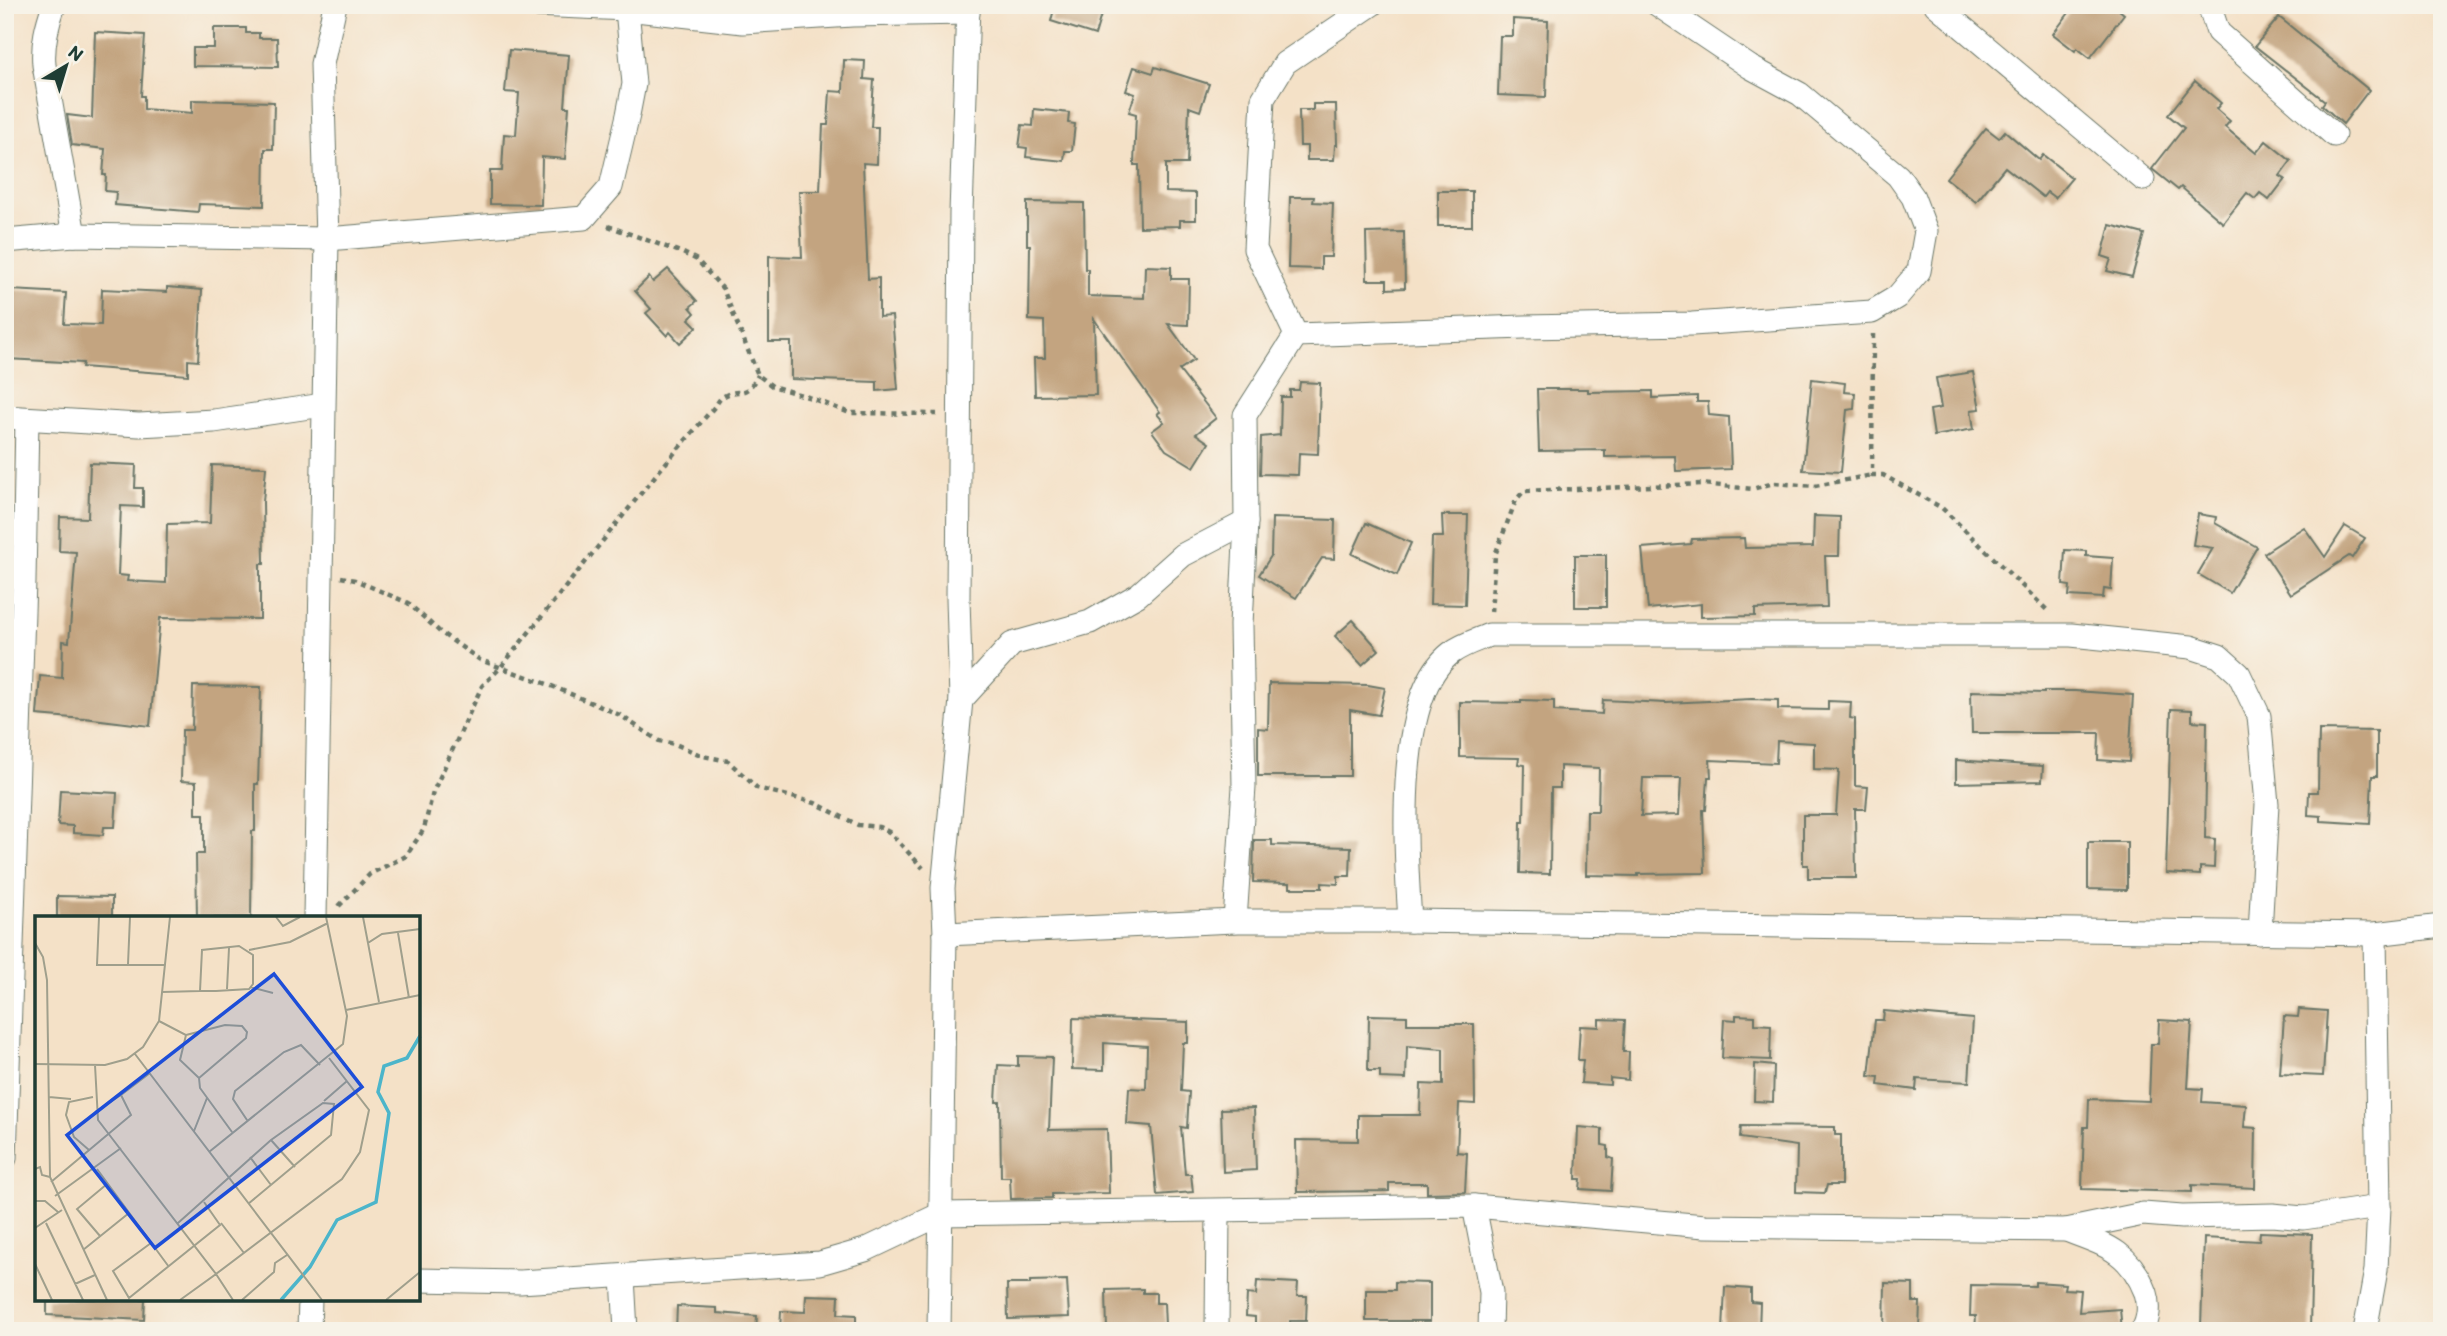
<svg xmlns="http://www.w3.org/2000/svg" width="2447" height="1336" font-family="Itim,sans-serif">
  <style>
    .building { fill: #c3a480; fill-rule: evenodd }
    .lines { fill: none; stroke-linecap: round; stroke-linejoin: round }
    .minor-casing { stroke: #6a7667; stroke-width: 25 }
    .path { stroke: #6a7667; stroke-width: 4.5; stroke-dasharray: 5 5; stroke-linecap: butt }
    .minor { stroke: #fff; stroke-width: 23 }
    .inset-river { fill: none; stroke: #4cb5ca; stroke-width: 3.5 }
    .inset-road { fill: none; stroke: #9f9f8c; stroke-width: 2 }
    .view { fill: #1d4ed8; fill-opacity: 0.15; stroke: #1d4ed8; stroke-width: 3.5 }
    .inset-edge { fill: none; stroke: #1f3d34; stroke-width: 3.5 }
  </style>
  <rect width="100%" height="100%" fill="#f7f3e8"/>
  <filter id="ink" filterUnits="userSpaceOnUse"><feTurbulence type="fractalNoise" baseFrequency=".0143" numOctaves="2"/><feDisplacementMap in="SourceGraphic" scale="14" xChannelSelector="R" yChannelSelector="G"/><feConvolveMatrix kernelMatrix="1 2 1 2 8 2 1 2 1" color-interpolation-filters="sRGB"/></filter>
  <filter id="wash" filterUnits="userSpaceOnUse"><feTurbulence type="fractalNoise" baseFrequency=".00686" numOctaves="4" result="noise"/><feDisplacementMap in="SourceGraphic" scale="28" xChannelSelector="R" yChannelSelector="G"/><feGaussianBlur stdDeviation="1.57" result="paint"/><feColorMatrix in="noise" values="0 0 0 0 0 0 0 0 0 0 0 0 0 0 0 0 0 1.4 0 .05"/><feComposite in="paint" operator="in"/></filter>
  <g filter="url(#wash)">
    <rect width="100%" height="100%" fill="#f4e1c7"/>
    <g id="blocks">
      <g class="building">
        <polygon points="1055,5 1104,5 1095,35 1051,21"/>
        <polygon points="2075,5 2113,5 2124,14 2090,58 2077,48 2075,51 2053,34"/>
        <polygon points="2279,17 2369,90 2343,124 2322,105 2325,101 2255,46"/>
        <polygon points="1513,19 1548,21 1546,97 1498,95 1500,36 1513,36"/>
        <polygon points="214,28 246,28 246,33 259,33 259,38 277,38 278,67 193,66 193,48 214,48"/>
        <polygon points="95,32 145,35 141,96 144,96 144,109 192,113 192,100 274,102 273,149 265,149 264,206 199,204 198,212 115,205 116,192 105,191 106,175 103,175 105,149 72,145 67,115 92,118"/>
        <polygon points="509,50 569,55 565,107 569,107 565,159 542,157 541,205 490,204 490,171 502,171 504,134 516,135 519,93 505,92"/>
        <polygon points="844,60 865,61 864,79 874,80 871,127 878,127 877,164 863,163 868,279 879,278 879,317 892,316 898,389 877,391 877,382 791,379 791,342 769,342 769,256 802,257 799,191 820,191 823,125 828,125 830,91 843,92"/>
        <polygon points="1134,67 1153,73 1155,67 1209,84 1200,111 1189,107 1187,164 1166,164 1166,192 1196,193 1196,220 1180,220 1180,226 1140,227 1139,165 1134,165 1136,114 1129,112 1135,94 1126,91"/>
        <polygon points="2195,81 2221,103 2216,109 2230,121 2225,127 2256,153 2266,141 2291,161 2280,176 2285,179 2269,200 2260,193 2255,199 2247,193 2223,223 2181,187 2178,190 2152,169 2184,128 2168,115"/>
        <polygon points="1313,104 1336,104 1337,145 1335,145 1334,160 1307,160 1307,146 1300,146 1299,110 1313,110"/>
        <polygon points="1034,109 1069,113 1068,123 1075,124 1072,151 1065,151 1064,161 1026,157 1027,148 1019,147 1022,125 1033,126"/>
        <polygon points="1986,128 1999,138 2005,131 2039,160 2043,155 2072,178 2055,198 2047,192 2043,197 2005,167 1976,202 1946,178"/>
        <rect x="1438" y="191" width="34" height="35"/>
        <polygon points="1290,197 1314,197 1313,202 1333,203 1331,257 1321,257 1321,269 1288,268"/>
        <polygon points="1027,202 1084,203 1085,269 1088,269 1088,296 1144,298 1145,266 1171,267 1171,279 1189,279 1188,325 1168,324 1194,360 1179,370 1216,418 1196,434 1209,443 1194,467 1166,450 1152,431 1164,422 1157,414 1160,412 1094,319 1096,395 1035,396 1034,358 1045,358 1044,321 1029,320 1030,245 1027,245"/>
        <polygon points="2110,225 2144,234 2132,277 2107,271 2111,259 2102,256"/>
        <polygon points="1404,232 1405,288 1387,289 1387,280 1367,280 1366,233"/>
        <polygon points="668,269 697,301 690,307 695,313 689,319 697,327 680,343 670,332 667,336 646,313 651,309 635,291 649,277 653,282"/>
        <polygon points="167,287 202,290 198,361 188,360 188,375 82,367 83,363 7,359 11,290 66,293 64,324 101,325 102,289 167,292"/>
        <polygon points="1973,372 1980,409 1971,410 1974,429 1934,436 1930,410 1941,408 1936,378"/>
        <polygon points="1812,379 1845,383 1844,392 1855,393 1854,409 1847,410 1841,472 1803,470"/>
        <polygon points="1300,382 1320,383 1318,454 1299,453 1298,475 1260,474 1261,437 1280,435 1281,397 1290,397 1290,390 1299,390"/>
        <polygon points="1537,389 1588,389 1588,392 1653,391 1653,398 1697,396 1697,402 1708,402 1709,415 1729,417 1731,469 1676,471 1675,456 1605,457 1605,450 1539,451"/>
        <polygon points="90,463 136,465 135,488 143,488 143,507 121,506 118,575 128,576 127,581 166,583 167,524 210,523 212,465 266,467 263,502 264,564 260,564 260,619 160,618 150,726 84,718 84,719 37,715 40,676 62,678 63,641 69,642 76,552 59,551 60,517 88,518"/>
        <polygon points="2198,514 2216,517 2215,523 2257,547 2230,593 2198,574 2213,548 2193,545"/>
        <polygon points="1442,515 1468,515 1465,605 1430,604 1432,537 1443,537"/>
        <polygon points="1814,516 1840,517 1839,556 1825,556 1827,607 1755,609 1755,616 1701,617 1701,604 1648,609 1642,548 1691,544 1692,539 1744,538 1745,548 1813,547"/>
        <polygon points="1272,518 1335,520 1334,559 1322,558 1296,598 1259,575 1271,556"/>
        <polygon points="1366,523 1411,543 1397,575 1352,554"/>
        <polygon points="2345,526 2365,538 2352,558 2349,556 2291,594 2264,553 2304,527 2325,557"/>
        <polygon points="2065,550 2086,551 2086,556 2113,558 2111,590 2104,589 2103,598 2069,596 2070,586 2063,585"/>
        <rect x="1575" y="555" width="31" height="52"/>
        <polygon points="1353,620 1379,650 1362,665 1335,636"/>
        <polygon points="1269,683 1368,685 1385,688 1379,715 1350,710 1350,776 1258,776 1258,728 1268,729"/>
        <polygon points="193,686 261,687 258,784 255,784 255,831 252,831 251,918 197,918 196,854 204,854 204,814 196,814 196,782 181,781 182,730 192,730"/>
        <polygon points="1971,691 2044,693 2044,691 2075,691 2133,695 2129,762 2098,760 2099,733 1972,733"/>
        <path d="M1752,699L1778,700V709L1828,710V701L1851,702L1850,718L1855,719V786L1868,787L1866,809H1855L1856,878H1808V865H1803V815H1836L1839,770L1814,769V743L1777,741L1776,763L1710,760L1711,777H1708L1706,810H1703L1705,873L1638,874V876L1586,875L1587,811H1598L1599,768L1560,766V788H1551L1550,874L1520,873L1521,822H1524L1525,765L1518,764L1519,758L1460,757V702L1521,703V700L1554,701V711L1602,714L1603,700L1666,703ZM1643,778H1681L1679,815L1641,816Z"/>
        <polygon points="2171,709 2192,710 2192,721 2207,722 2205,838 2215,839 2214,868 2200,867 2200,875 2166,873"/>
        <polygon points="2319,730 2377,731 2377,776 2372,776 2370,824 2321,821 2321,816 2308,815 2309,792 2318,792"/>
        <polygon points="1956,760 2043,766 2042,781 1956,783"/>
        <polygon points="60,790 117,793 115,827 104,827 103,835 73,833 73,826 58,825"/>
        <polygon points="1254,840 1272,840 1272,845 1351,847 1350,876 1338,876 1338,884 1322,883 1322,888 1290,888 1290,883 1253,882"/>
        <polygon points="2088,842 2127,842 2127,890 2088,889"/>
        <polygon points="57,896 112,897 112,918 57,918"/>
        <polygon points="2299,1009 2327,1011 2323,1076 2280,1074 2284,1016 2298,1017"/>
        <polygon points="1884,1011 1973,1019 1969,1082 1917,1079 1916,1090 1878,1085 1879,1077 1869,1076 1875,1020 1883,1020"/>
        <polygon points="1369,1015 1407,1016 1407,1024 1474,1024 1475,1104 1459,1103 1457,1152 1467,1153 1465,1192 1427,1193 1427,1183 1389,1183 1389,1191 1297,1192 1296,1140 1358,1141 1358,1115 1420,1115 1421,1084 1443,1085 1443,1049 1407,1046 1406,1079 1380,1078 1380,1071 1368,1071"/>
        <polygon points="1736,1015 1755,1016 1755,1024 1771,1025 1770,1060 1722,1058 1724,1019 1736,1020"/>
        <polygon points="1073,1018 1188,1022 1188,1043 1183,1043 1181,1091 1189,1092 1187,1128 1181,1127 1185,1174 1191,1174 1193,1192 1157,1195 1151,1126 1127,1124 1129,1088 1146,1089 1147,1046 1104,1043 1104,1070 1072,1069"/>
        <polygon points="1599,1019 1625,1020 1623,1052 1629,1052 1628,1080 1610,1078 1610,1085 1581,1083 1583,1060 1578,1060 1580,1026 1599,1027"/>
        <polygon points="2159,1020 2192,1022 2188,1088 2203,1089 2202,1102 2246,1105 2244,1127 2256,1128 2255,1188 2192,1185 2192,1192 2082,1189 2084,1127 2088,1127 2089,1099 2149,1101 2151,1044 2158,1044"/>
        <polygon points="1018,1056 1052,1057 1049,1130 1107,1129 1109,1193 1052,1194 1052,1198 1011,1199 1010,1177 1001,1177 1000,1102 996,1102 998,1065 1018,1066"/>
        <polygon points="1755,1064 1774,1066 1773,1102 1754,1101"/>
        <polygon points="1254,1108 1256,1170 1223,1172 1221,1109"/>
        <polygon points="1741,1126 1835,1127 1835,1135 1841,1135 1841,1185 1827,1185 1825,1193 1796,1192 1797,1146 1740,1138"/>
        <polygon points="1578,1127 1602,1129 1602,1145 1608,1146 1608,1157 1613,1159 1611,1191 1580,1189 1581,1179 1576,1179"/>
        <polygon points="2260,1232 2312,1234 2310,1331 2201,1327 2204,1238 2259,1241"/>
        <polygon points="1067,1280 1069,1317 1008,1319 1007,1284 1030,1284 1030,1281"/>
        <polygon points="1257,1281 1298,1283 1297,1296 1307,1296 1306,1321 1290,1321 1290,1330 1255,1328 1255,1317 1246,1316 1247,1294 1256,1295"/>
        <polygon points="1395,1282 1430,1283 1430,1321 1366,1321 1366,1290 1395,1290"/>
        <polygon points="2035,1282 2065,1284 2064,1289 2081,1290 2079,1312 2120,1309 2122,1331 1975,1331 1976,1316 1970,1316 1971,1285 2035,1286"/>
        <polygon points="1885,1283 1913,1284 1913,1302 1920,1302 1919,1331 1884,1331"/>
        <polygon points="1725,1287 1751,1289 1751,1302 1760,1303 1759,1331 1723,1331"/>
        <polygon points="1143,1289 1143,1293 1156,1293 1156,1303 1164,1303 1165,1325 1157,1326 1157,1331 1107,1331 1106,1290"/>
        <polygon points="806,1295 839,1296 838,1314 856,1315 856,1331 780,1331 781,1311 805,1312"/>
        <polygon points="47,1299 145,1299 144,1320 47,1315"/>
        <polygon points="677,1306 717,1308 717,1313 757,1316 756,1331 676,1331"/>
      </g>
    </g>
  </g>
  <g filter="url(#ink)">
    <use href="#blocks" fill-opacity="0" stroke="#6a7667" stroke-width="2"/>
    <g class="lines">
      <defs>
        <g id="minor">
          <path d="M54,5C47,25 42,44 44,65L74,235"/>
          <polyline points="535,5 627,9"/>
          <polyline points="1936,5 2143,179"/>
          <polyline points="2209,5 2218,32 2334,135"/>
          <polyline points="5,241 74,235 327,239 584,218 611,187 628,115 634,84 627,9 743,22 852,15 968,13"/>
          <polyline points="1296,335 1524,327 1692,324 1872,312 1897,297 1919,271 1926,231 1913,197 1898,176 1800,94 1750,67 1658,5"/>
          <polyline points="5,417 139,425 214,421 323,405"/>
          <polyline points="961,700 1012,644 1090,622 1138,595 1183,555 1246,522"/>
          <polyline points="315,918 327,239 322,64 335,5"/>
          <polyline points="1235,921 1244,787 1241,625 1246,522 1245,415 1296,335 1255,249 1263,99 1285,63 1371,5"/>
          <path d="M1410,921C1406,854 1393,698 1451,653C1461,645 1477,640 1489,635H2071L2191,647L2219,656L2239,674L2259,716L2267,804L2260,933"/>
          <polyline points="945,934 1235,921 1410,921 2375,934 2442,926"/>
          <polyline points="5,1158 24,581 27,419"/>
          <polyline points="1474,1206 1491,1292 1490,1331"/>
          <polyline points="2066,1230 2143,1214 2182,1217 2273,1215 2303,1218 2379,1207"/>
          <polyline points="623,1277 626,1331"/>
          <path d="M418,1280L520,1282L820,1263L865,1250L941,1214L1474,1206L1705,1226L2066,1230C2106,1245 2130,1251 2146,1293C2150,1305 2149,1320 2142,1331"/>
          <polyline points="309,1331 310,1299"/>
          <polyline points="939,1331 945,934 943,888 961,700 958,598 961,213 968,5"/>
          <polyline points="1217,1331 1218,1211"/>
          <polyline points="2365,1331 2376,1270 2379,1207 2375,934"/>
        </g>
      </defs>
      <use href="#minor" class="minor-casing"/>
      <g class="path">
        <polyline points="608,226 683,253 697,260 723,289 758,375 772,386 808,397 850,413 937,414"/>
        <polyline points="1873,334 1872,475 1883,475 1942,508 2049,612"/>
        <polyline points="341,577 355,580 408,603 440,632 480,660 547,684 620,715 659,741 675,744 703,756 728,761 757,788 815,803 858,825 879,827 889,832 923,868"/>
        <polyline points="1491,612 1495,555 1516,500 1524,491 1702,484 1752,489 1774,483 1815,486 1872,475"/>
        <path d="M339,906L370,874L406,856L424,829L433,792L482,686L501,667L659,471L716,405C718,402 720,398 724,396C740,387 745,400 758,375"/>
      </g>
      <use href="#minor" class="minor"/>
    </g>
  </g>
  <g transform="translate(35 916)">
    <rect width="385" height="385" fill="#f4e1c7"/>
    <path class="inset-river" d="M246,384L275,351L302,304L341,286L354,197L343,176L349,150L372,142L385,120"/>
    <path class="inset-road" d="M64,1L62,49H129M241,1L248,10L265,1M328,1L333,27M363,17L374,82M0,27L8,41L12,64L15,261L72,384M214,34L255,26L293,7M93,48L95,1M215,71L238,77M192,73L194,32M127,76L165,75H181L214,73L218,68V39L204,30L167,34L165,75M344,86L333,27L347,18L385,13M311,94L385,79M124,105L151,119L145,144L164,162L165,172L197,216M151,119L190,109L207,110L212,116L211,122L164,162M100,138L287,384M0,148L70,149L92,143L108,131L124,105L135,1M60,149L63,204L181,358L145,384M14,181L36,183M289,185L312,165M60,196L86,179M212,204L198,183L200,175L249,136L266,129L285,149M159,215L172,182M236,224L260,251M54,234L39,221L31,199L34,186L58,181M174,236L308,128L312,100L291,1M215,241L236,269M0,253L5,251L7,259L15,261M62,253L134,351M16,266L96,199L86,179L115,157M20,280L86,232M0,285H10L23,296M11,307L48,384M143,307L236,224L288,187L299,188L296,219L213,288M186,307L209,337M0,312L27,294M65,320L42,293L72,268M116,327L78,355L94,382L185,309L169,286M48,334L94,297M0,348L17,384M40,368L60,359M198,384L181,358L307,263L325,236L334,194L294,142M207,384L239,356L240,347L252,339M351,384L385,356"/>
    <path class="view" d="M239,58L327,171L120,332L32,219Z"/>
    <rect width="385" height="385" class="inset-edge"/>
  </g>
  <rect width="2447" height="1336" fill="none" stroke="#f7f3e8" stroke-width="28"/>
  <g transform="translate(66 66) rotate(38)" stroke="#f7f3e8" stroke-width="5" paint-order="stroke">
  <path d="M0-5L12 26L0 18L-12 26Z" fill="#1f3d34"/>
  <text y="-10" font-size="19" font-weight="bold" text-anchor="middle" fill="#1f3d34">N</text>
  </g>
</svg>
